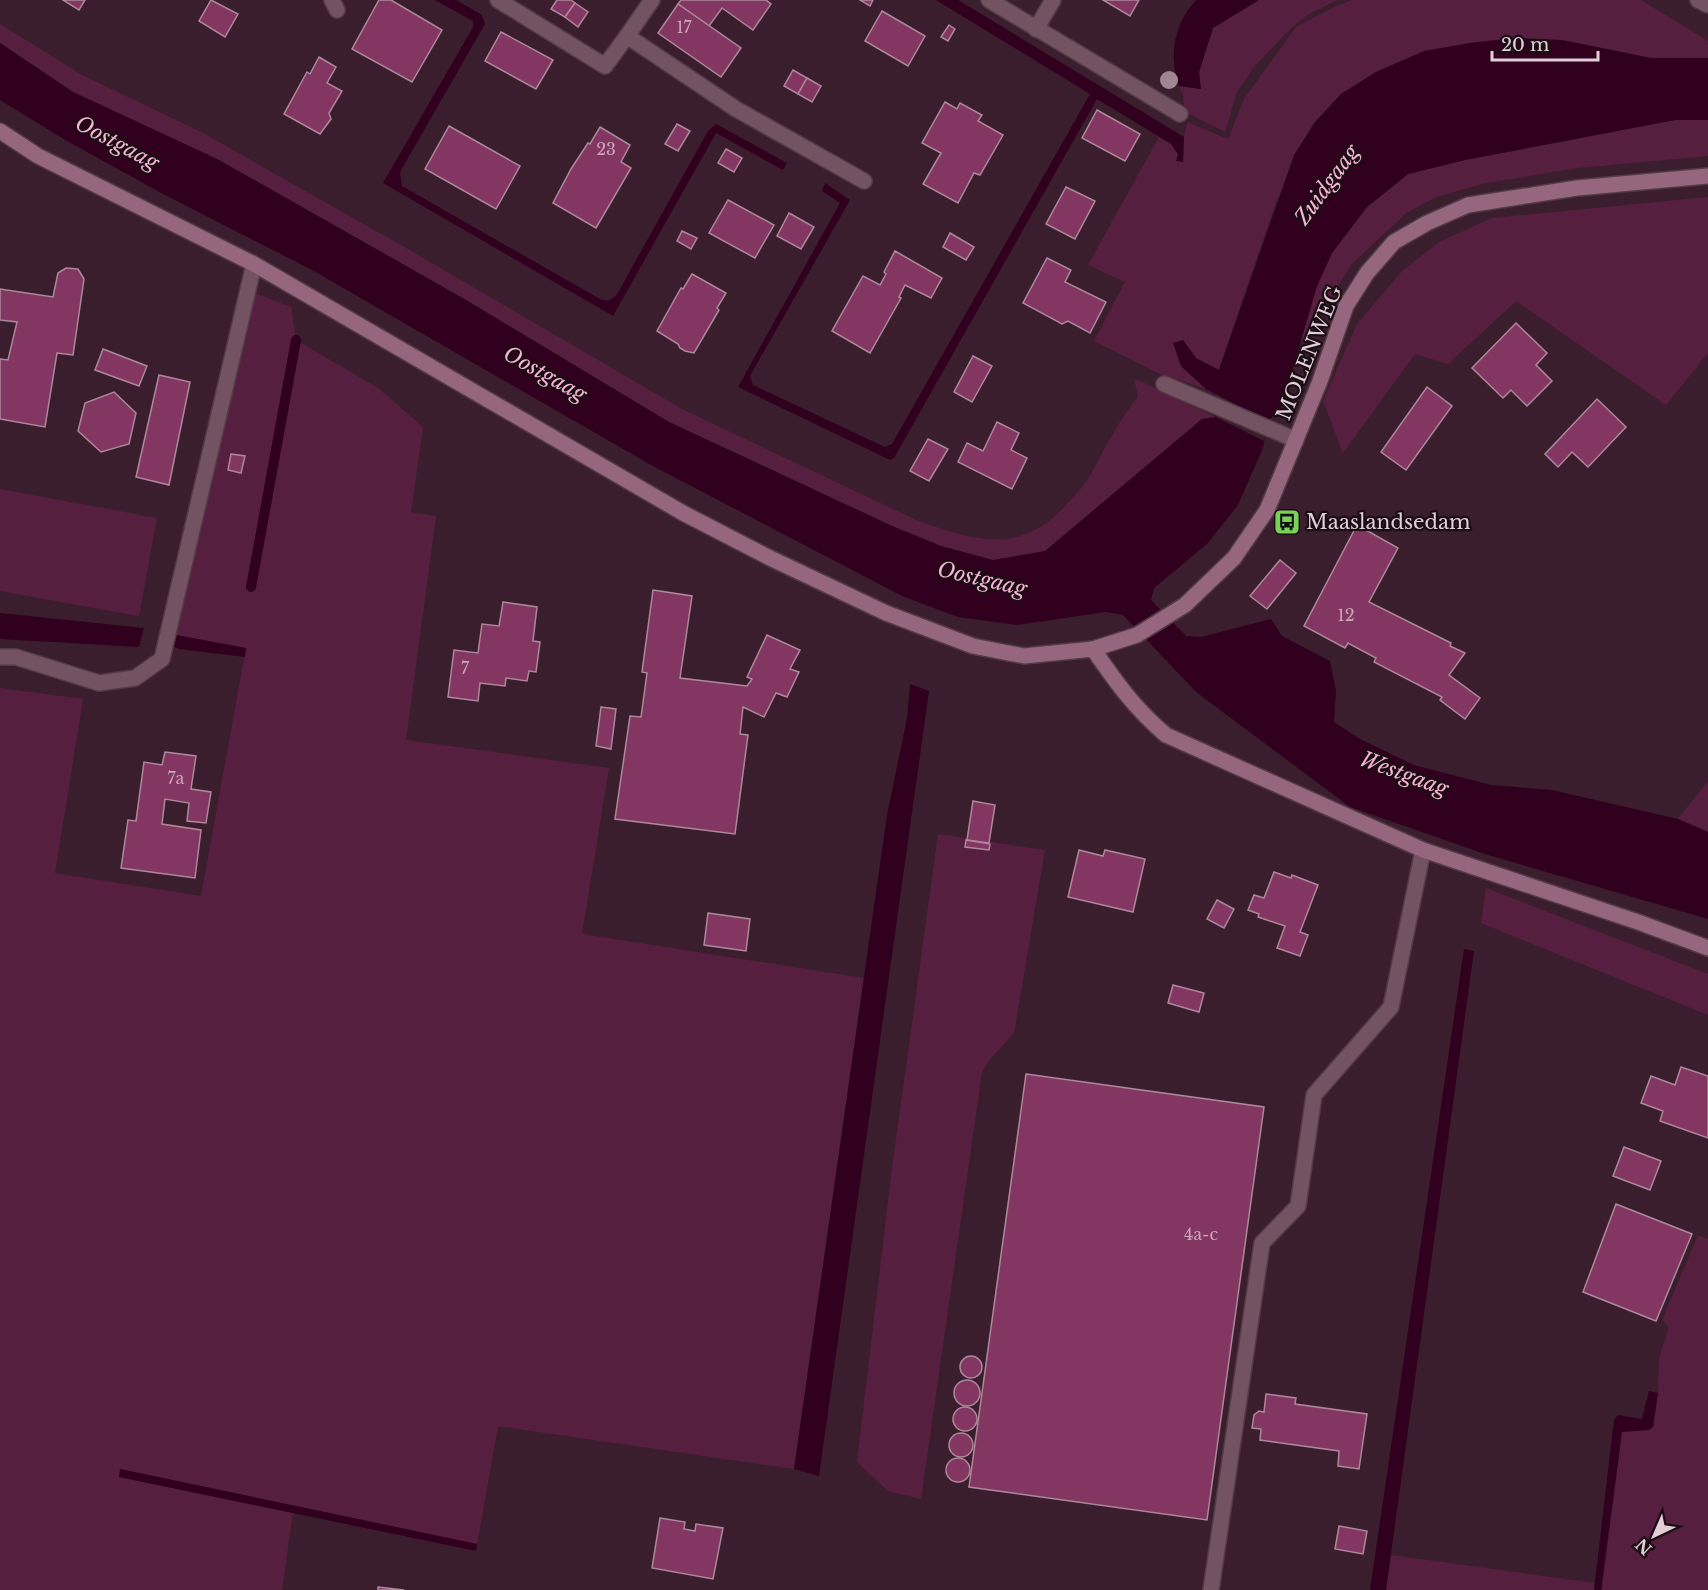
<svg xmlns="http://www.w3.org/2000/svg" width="1708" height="1590" font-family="'Libre Baskerville',serif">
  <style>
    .green { fill: #571f3f }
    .water { fill: #31001e }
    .pier { fill: #3b1e2d }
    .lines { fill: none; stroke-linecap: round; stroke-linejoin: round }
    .stream { stroke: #31001e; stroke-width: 10 }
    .building { fill: #833661; stroke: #ac889a; stroke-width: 1.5 }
    .lane-casing { stroke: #523b47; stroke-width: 18 }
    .street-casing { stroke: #523b47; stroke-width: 18 }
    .secondary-casing { stroke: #523b47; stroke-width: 18 }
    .lane { stroke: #735262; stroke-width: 15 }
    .street { stroke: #735262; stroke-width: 15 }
    .secondary { stroke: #96667e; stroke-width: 15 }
    .tree { fill: #a08693 }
    .labels { text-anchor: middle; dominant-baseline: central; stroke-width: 4.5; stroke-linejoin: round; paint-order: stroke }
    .number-label { font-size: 16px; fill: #caa8ba }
    .street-label { font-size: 20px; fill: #e2ced7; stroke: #1a0d13 }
    .poi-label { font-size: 20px; fill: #e2ced7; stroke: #1a0d13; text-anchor: start }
    .water-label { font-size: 21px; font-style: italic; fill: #f6b3d4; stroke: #1a0d13 }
  </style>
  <rect width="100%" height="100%" fill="#3b1e2d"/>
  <g class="green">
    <polygon points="1259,0 1337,0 1309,14 1293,26 1253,68 1237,92 1225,132 1184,111 1183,95 1179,86 1201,89 1199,73 1213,28"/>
    <polygon points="1352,0 1641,0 1708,41 1708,58 1651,58 1562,40 1513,38 1278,196 1218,371 1196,358 1183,340 1181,366 1206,389 1160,374 1094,341 1125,282 1088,265 1159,137 1171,144 1183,162 1184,137 1187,122 1228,139 1244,99 1296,27 1336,6"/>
    <path d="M0,24L82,75L201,132L406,248L682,409L916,520C971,540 1020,556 1064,507C1072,499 1081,489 1088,479C1104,451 1117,422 1138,397L1134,378L1216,417L1045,552L993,560L941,546L892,526L669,422L466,300L258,182L217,159L73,92L0,43Z"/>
    <polygon points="1676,120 1708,120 1708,156 1578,168 1482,184 1436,197 1406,213 1352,264 1298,347 1317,286 1332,253 1367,207 1408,174 1465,160"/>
    <polygon points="1708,197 1708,353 1666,405 1516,301 1448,364 1415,354 1343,453 1323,401 1357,324 1402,271 1439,242 1492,218"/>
    <polygon points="247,290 291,307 296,340 378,388 423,427 411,512 436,516 406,740 609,768 582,934 864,978 794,1469 498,1426 477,1544 120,1469 119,1477 293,1512 282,1590 0,1590 0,688 83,699 55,873 201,896 246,648 176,635 172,618"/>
    <polygon points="0,489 157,518 139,616 0,591"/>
    <polygon points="1708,781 1708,832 1678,819"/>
    <polygon points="938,834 1045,850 1014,1033 991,1058 982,1072 921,1499 888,1491 857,1462 891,1176"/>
    <polygon points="1486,888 1708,974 1708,1015 1481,923"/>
    <polygon points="1698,1235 1708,1239 1708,1590 1602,1590 1622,1431 1649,1430 1653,1427 1658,1393 1659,1358 1669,1327 1662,1320"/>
    <polygon points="1391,1555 1594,1583 1594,1590 1386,1590"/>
  </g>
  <g class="water">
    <polygon points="435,0 456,0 482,15 485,24 400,172 402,186 600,299 608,301 616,296 708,131 716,124 787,163 783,170 716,133 613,316 383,183 473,27 473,21"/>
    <polygon points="936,0 958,0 1184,137 1183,162 1176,161 1178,154 1171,144 1097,99 894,458 890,460 738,387 840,203 822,191 825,183 850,200 750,376 753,385 885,447 892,444 1090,94"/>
    <path d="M1197,0H1259L1213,28L1199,72L1201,89L1179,86C1177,78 1174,70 1174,62C1172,41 1181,13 1197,0Z"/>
    <polygon points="1513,38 1562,40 1651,58 1708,58 1708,120 1675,120 1465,160 1408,174 1367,207 1332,253 1317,286 1281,409 1268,421 1263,448 1238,505 1207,544 1154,588 1151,600 1186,636 1201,637 1271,619 1282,636 1330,661 1336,691 1334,722 1360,739 1414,765 1491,785 1552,790 1678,819 1708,832 1708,919 1488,855 1350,807 1196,692 1123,615 1106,612 1017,625 958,617 902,596 651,465 312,270 165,195 67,141 0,100 0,43 73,92 217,159 258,182 466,300 669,422 892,526 941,546 993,560 1045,551 1202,419 1215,417 1206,389 1181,366 1173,343 1183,340 1196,358 1219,370 1294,155 1315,122 1341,94 1376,72 1424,51 1470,43"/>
    <polygon points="0,613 144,628 139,647 0,639"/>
    <polygon points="176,635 246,648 245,657 179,649 172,646"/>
    <polygon points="910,684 929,691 819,1476 794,1469 887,815 907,718"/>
    <polygon points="1464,949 1474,951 1386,1590 1370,1590"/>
    <polygon points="1649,1391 1658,1393 1653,1427 1649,1430 1622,1432 1601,1590 1594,1590 1614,1420 1618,1415 1642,1419"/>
    <polygon points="120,1469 477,1544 476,1551 119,1477"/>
  </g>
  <polygon class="pier" points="1206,389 1268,421 1264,441 1216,417"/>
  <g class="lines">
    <polyline class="stream" points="251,587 296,340"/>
  </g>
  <g class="building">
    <polygon points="63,0 85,0 79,10"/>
    <polygon points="211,0 238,14 225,37 199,21"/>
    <polygon points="379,0 391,0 442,30 412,82 352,49"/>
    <polygon points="557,0 571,0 575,3 565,17 551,9"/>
    <polygon points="681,0 766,0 771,4 753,30 722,8 709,26 678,4"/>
    <polygon points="860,0 873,0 870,6"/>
    <polygon points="1103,0 1139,0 1130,16"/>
    <polygon points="575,3 588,12 578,27 565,17"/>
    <polygon points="678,4 741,48 721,77 658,33"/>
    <polygon points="882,11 925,36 908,66 865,41"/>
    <polygon points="949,25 955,29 948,41 941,37"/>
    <polygon points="501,32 553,60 536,89 485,61"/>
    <polygon points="319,57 336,67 327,83 342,91 329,113 331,119 320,134 284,114 307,72 310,74"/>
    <polygon points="793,70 807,78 798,94 784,86"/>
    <polygon points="807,78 821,86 812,102 798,94"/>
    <polygon points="945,102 957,109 960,103 982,115 978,121 1003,135 980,175 974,173 958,203 923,184 941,153 922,143"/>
    <polygon points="1097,110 1140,134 1125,161 1082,138"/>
    <polygon points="677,124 690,131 678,151 665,144"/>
    <polygon points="449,126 520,166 496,209 425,169"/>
    <polygon points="600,127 630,145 621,162 631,168 596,228 553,203 571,169 588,143 590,144"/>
    <polygon points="726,149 742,158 734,172 718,163"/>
    <polygon points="1066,187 1095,201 1075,239 1046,224"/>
    <polygon points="728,200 774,225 755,258 709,233"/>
    <polygon points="789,213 814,227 801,249 777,236"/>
    <polygon points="682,231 697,238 691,249 677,241"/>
    <polygon points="950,233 974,247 966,260 943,247"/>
    <polygon points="895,251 942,278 931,298 905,285 899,297 901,298 870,353 832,331 863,276 880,285 886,274 884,272"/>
    <polygon points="1047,258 1071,270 1065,282 1106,302 1090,333 1068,321 1062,324 1023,303"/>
    <polygon points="66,268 78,269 84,279 73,355 57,353 45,427 0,419 0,359 8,360 17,322 0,320 0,289 53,297 58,273"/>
    <polygon points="692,274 726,293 717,308 719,310 694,353 685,351 680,348 678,344 657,331 681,288 683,289"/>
    <polygon points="1516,323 1547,353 1536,365 1552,381 1527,406 1511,390 1503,398 1472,368"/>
    <polygon points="103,349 147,366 139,386 95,370"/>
    <polygon points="973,356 992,366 972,402 954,392"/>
    <polygon points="159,375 190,382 169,485 136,477"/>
    <polygon points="1427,387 1452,406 1406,470 1381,452"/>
    <polygon points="114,392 136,413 129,444 101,452 78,431 85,403"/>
    <polygon points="1597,399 1626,427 1588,467 1572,452 1558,467 1545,454"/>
    <polygon points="997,422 1019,433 1011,450 1027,458 1012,489 958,462 967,443 983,451"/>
    <polygon points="928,439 948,449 929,481 910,471"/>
    <polygon points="231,454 245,456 241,473 228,470"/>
    <polygon points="1357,525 1398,548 1369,602 1451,643 1450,646 1465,653 1449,675 1480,698 1465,719 1440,700 1442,697 1374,662 1376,658 1348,643 1345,648 1304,626"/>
    <polygon points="1280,560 1296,573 1267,609 1250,596"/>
    <polygon points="653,590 692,596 680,678 747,686 752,679 747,677 767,635 800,650 790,669 799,672 787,697 776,693 764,717 743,707 740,734 748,735 735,834 615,819 630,716 641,717 647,673 642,672"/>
    <polygon points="503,602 537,607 533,641 540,642 536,672 529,671 527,681 506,678 505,686 480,683 478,701 448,697 454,650 478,653 482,624 499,626"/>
    <polygon points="601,707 616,709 611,749 596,746"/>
    <polygon points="165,752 196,756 191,789 211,792 206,823 187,821 189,803 165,799 162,824 201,830 195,878 121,868 128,820 136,821 144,762 162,765"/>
    <polygon points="973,801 995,805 989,843 967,840"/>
    <polygon points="966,840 990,844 989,850 965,847"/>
    <polygon points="1079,850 1103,856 1105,850 1145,859 1133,912 1068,897"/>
    <polygon points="1274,872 1291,878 1292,875 1318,885 1300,932 1308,935 1300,956 1277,948 1285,926 1258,917 1259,914 1248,910 1254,895 1264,898"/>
    <polygon points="1217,900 1234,909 1224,928 1207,919"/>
    <polygon points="708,913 750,919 746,951 704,945"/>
    <polygon points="1173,985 1204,993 1199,1012 1168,1003"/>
    <polygon points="1681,1067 1708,1076 1708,1138 1660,1121 1663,1111 1641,1103 1651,1076 1675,1085"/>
    <polygon points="1026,1074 1264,1107 1207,1520 969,1487"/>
    <polygon points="1624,1147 1661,1161 1650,1190 1613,1176"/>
    <polygon points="1616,1204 1692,1234 1656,1321 1583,1292"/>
    <circle cx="971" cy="1367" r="11"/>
    <circle cx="967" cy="1393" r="13"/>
    <polygon points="1266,1394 1296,1398 1295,1404 1367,1414 1359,1469 1338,1466 1339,1451 1260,1440 1261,1429 1252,1428 1254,1415 1259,1411 1264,1412"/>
    <circle cx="965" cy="1419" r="12"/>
    <circle cx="961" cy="1445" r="12"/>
    <circle cx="958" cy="1470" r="12"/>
    <polygon points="660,1518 685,1522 684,1529 695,1531 696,1524 723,1528 713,1579 652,1568"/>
    <polygon points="1339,1526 1367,1531 1363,1554 1335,1549"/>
    <polygon points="378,1587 404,1590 378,1590"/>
  </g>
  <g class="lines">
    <defs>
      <g id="lane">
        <polyline points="332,0 337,10"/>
        <polyline points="498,0 605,66 627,36"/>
        <polyline points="989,0 1180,114"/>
        <polyline points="1036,29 1053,0"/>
        <polyline points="0,657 16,657 99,683 135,678 162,659 254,264"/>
        <polyline points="1211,1590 1262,1243 1298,1206 1314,1095 1391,1007 1423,850"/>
      </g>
      <g id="street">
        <polyline points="652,0 627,36 736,109 864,181"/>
        <polyline points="1698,0 1708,5"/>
        <polyline points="1164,384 1296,440"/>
      </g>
      <g id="secondary">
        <polyline points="0,131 38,156 254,264 683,513 770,558 886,613 973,646 1024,656 1093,649 1137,635 1185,605 1234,558 1267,510 1320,381 1346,306 1367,273 1394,242 1427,223 1468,205 1577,188 1708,176"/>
        <path d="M1093,649C1116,682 1134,708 1166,735L1423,850L1638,922L1708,948"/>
      </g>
    </defs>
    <use href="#lane" class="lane-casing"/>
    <use href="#street" class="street-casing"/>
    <use href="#secondary" class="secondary-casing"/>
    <use href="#lane" class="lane"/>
    <use href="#street" class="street"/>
    <use href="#secondary" class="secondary"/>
  </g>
  <circle class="tree" cx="1169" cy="80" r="9"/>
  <defs>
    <symbol id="bus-square" viewBox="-11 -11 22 22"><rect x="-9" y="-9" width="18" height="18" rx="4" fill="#79d157" stroke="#1a0d13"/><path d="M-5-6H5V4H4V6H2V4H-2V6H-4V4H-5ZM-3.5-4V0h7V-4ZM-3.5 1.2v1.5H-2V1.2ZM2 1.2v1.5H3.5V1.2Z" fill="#111"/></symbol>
  </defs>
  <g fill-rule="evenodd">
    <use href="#bus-square" x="1272" y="507" width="30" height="30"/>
  </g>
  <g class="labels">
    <g class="number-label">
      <text x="684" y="27">17</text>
      <text x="606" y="149">23</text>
      <text x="1346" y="615">12</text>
      <text x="465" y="668">7</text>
      <text x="176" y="778">7a</text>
      <text x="1201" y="1234">4a-c</text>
    </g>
    <g class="street-label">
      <text transform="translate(1309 353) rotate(-68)">MOLENWEG</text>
    </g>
    <g class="poi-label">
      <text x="1306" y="522">Maaslandsedam</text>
    </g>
    <g class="water-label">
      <text transform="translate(117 143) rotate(28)">Oostgaag</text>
      <text transform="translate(1327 185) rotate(-54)">Zuidgaag</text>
      <text transform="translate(545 374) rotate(29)">Oostgaag</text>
      <text transform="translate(982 579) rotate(13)">Oostgaag</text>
      <text transform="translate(1404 774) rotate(20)">Westgaag</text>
    </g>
  </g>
  <g transform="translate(1654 1536) rotate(224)" stroke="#1a0d13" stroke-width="4.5" paint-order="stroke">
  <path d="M0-4.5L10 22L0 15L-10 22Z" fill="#e2ced7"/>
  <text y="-9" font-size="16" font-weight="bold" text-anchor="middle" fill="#e2ced7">N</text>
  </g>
  <path d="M1492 51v9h106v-9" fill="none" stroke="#e2ced7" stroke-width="3"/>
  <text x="1501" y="51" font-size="18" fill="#e2ced7" stroke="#1a0d13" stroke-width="4.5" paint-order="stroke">20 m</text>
</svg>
